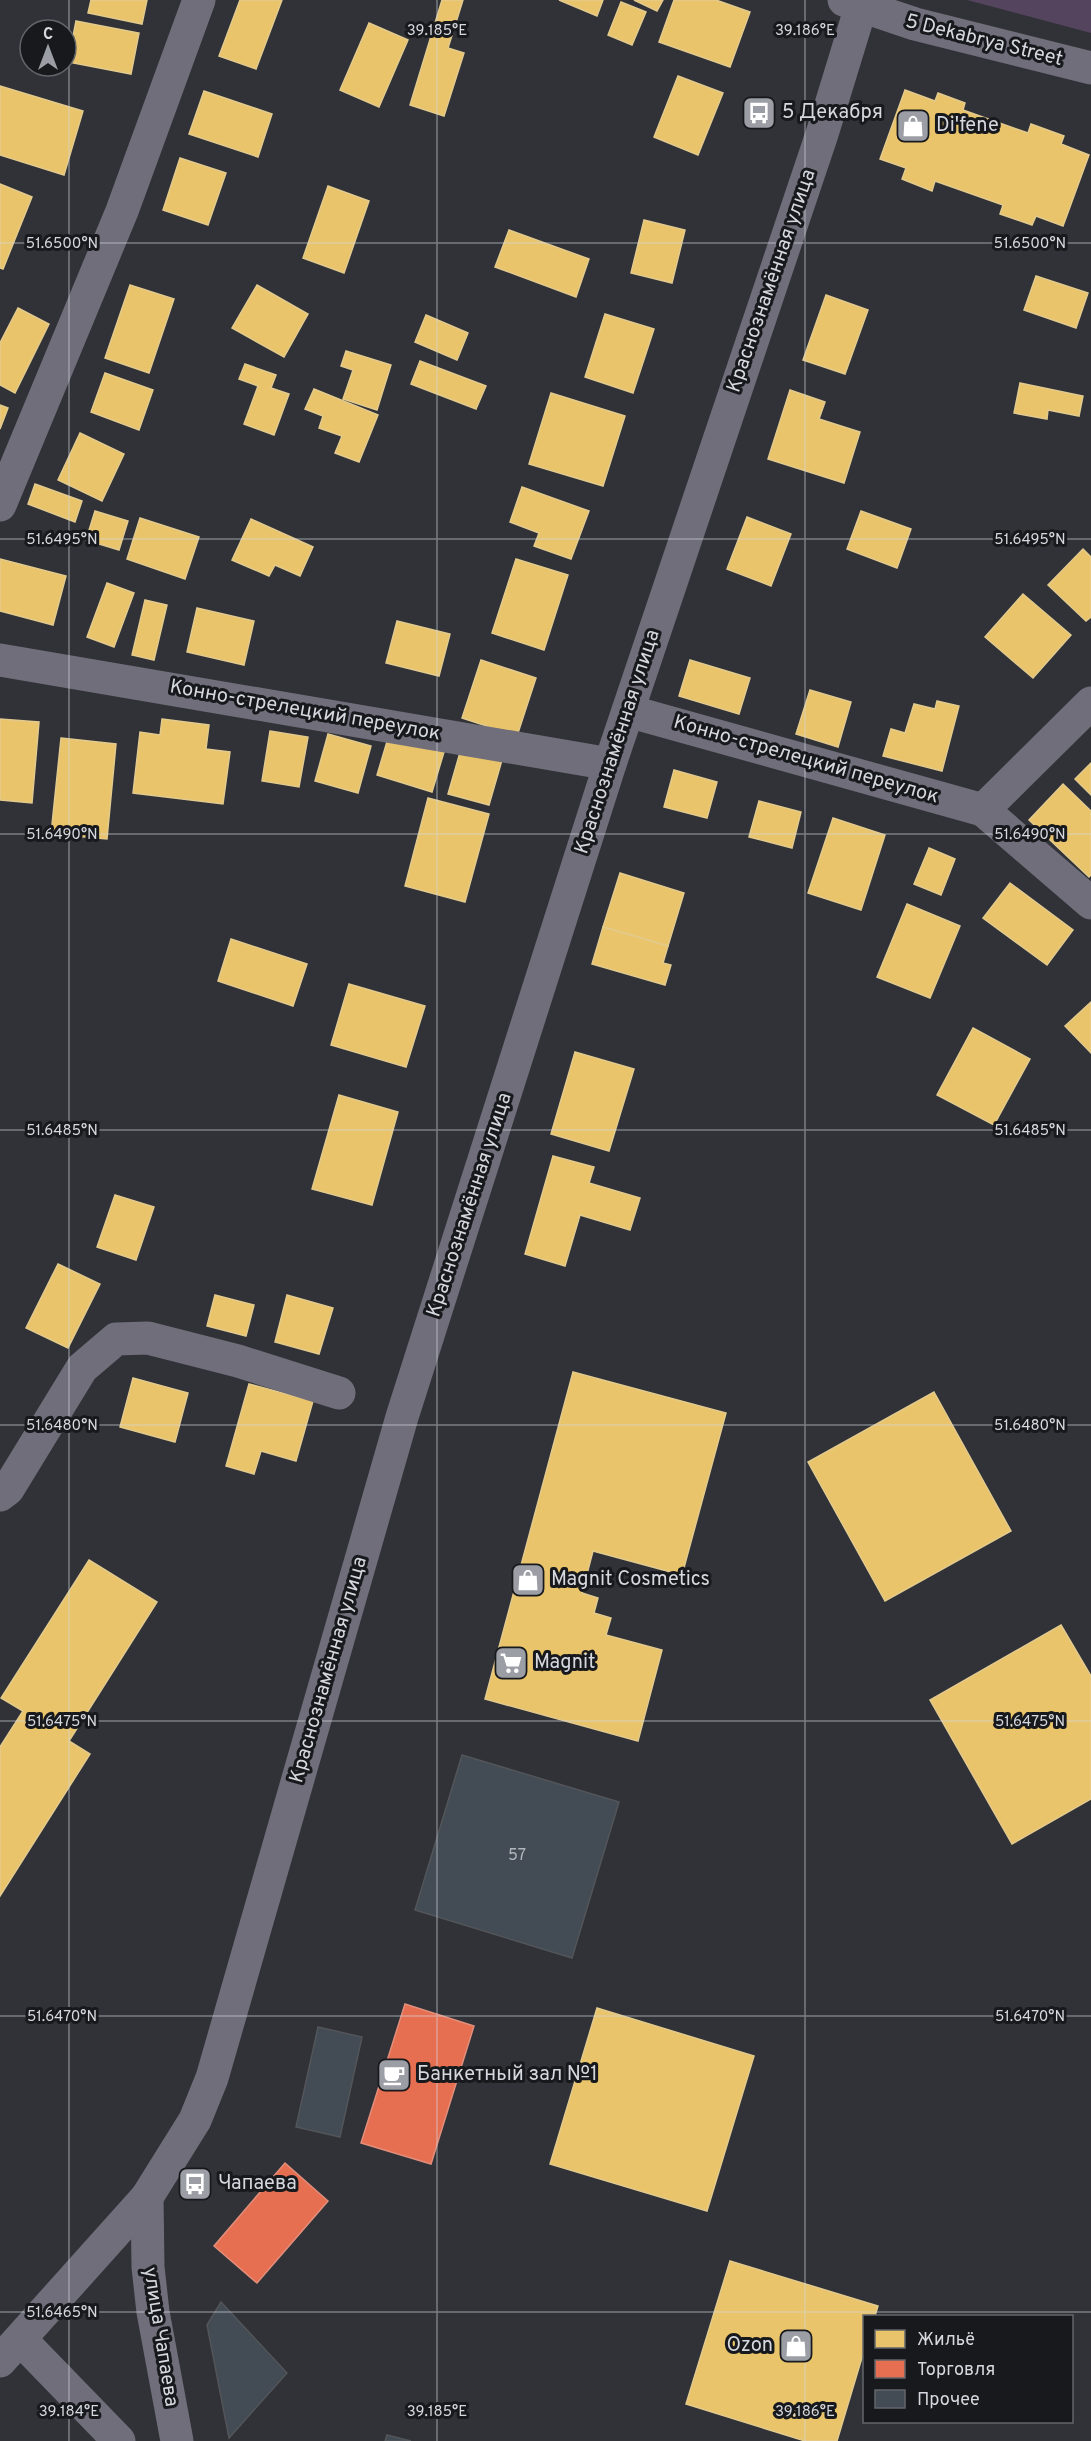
<svg xmlns="http://www.w3.org/2000/svg" width="1091" height="2441" font-family="Overpass,sans-serif">
  <style>
    .green { fill: #54445d }
    .homes { fill: #e9c46a; stroke: #e3ca8d; stroke-width: 1.5 }
    .shops { fill: #e76f51; stroke: #e28e7b; stroke-width: 1.5 }
    .building { fill: #434c54; stroke: #525559; stroke-width: 1.5 }
    .lines { fill: none; stroke-linecap: round; stroke-linejoin: round }
    .minor { stroke: #706e7a; stroke-width: 33 }
    .ticks { fill: none; stroke: #d5d8de; stroke-width: 1.5; stroke-opacity: 0.45 }
    .labels { text-anchor: middle; dominant-baseline: central; stroke-width: 6; stroke-linejoin: round; paint-order: stroke }
    .number-label { font-size: 16px; fill: #b0b5bc }
    .street-label { font-size: 20px; fill: #d5d8de; stroke: #17191d }
    .poi-label { font-size: 20px; fill: #d5d8de; stroke: #17191d; text-anchor: start }
    .ticks-label { font-size: 15px; text-anchor: middle; fill: #d5d8de; stroke: #17191d; stroke-width: 6; stroke-linejoin: round; paint-order: stroke }
  </style>
  <rect width="100%" height="100%" fill="#303237"/>
  <polygon class="green" points="967,0 1091,0 1091,33"/>
  <g class="homes">
    <polygon points="91,0 147,0 142,24 88,13"/>
    <polygon points="240,0 282,0 256,69 219,56"/>
    <polygon points="442,0 463,0 448,48 464,53 444,116 410,105"/>
    <polygon points="559,0 603,0 597,16"/>
    <polygon points="634,0 663,0 657,11"/>
    <polygon points="674,0 716,0 750,12 730,67 659,42"/>
    <polygon points="621,2 646,12 632,45 608,35"/>
    <polygon points="76,21 139,33 131,74 68,62"/>
    <polygon points="369,23 408,40 379,107 340,90"/>
    <polygon points="678,76 723,93 698,155 654,137"/>
    <polygon points="0,86 83,111 64,175 0,155"/>
    <polygon points="905,90 935,101 938,93 965,103 963,110 1028,133 1031,124 1064,136 1061,144 1089,155 1063,226 1036,216 1032,225 1000,214 1003,205 935,181 932,191 902,179 906,168 880,159"/>
    <polygon points="204,91 272,114 258,157 189,134"/>
    <polygon points="180,158 226,173 208,225 163,210"/>
    <polygon points="0,184 32,197 3,269 0,268"/>
    <polygon points="328,186 369,201 344,273 303,258"/>
    <polygon points="644,220 685,230 672,283 631,273"/>
    <polygon points="509,230 589,259 576,297 495,267"/>
    <polygon points="1036,276 1088,293 1076,328 1024,310"/>
    <polygon points="130,285 174,299 149,373 105,358"/>
    <polygon points="257,285 308,314 284,357 232,328"/>
    <polygon points="826,295 868,310 845,374 803,360"/>
    <polygon points="18,308 49,324 15,393 0,385 0,343"/>
    <polygon points="605,314 654,329 633,393 585,377"/>
    <polygon points="426,315 468,333 457,360 415,342"/>
    <polygon points="346,351 391,365 377,410 343,399 353,370 341,366"/>
    <polygon points="420,361 486,386 476,409 411,384"/>
    <polygon points="245,364 276,375 271,388 289,394 274,435 244,424 258,386 239,379"/>
    <polygon points="105,373 153,390 139,430 91,412"/>
    <polygon points="1020,383 1083,396 1079,416 1048,410 1047,419 1014,413"/>
    <polygon points="314,389 378,415 359,462 335,453 342,436 319,428 323,416 305,409"/>
    <polygon points="790,390 825,402 819,419 860,432 844,483 768,459"/>
    <polygon points="551,393 625,416 603,486 529,464"/>
    <polygon points="0,405 8,408 0,429"/>
    <polygon points="80,433 124,454 102,501 58,480"/>
    <polygon points="35,484 82,501 75,522 28,504"/>
    <polygon points="522,487 589,511 571,559 534,546 539,533 510,522"/>
    <polygon points="95,511 128,521 119,550 86,540"/>
    <polygon points="861,511 911,529 897,568 847,549"/>
    <polygon points="747,517 791,534 771,586 727,569"/>
    <polygon points="140,518 199,537 185,579 127,559"/>
    <polygon points="251,519 313,547 300,576 275,565 269,576 232,560"/>
    <polygon points="1083,549 1091,557 1091,617 1086,621 1048,585"/>
    <polygon points="0,559 66,576 53,625 0,611"/>
    <polygon points="516,559 568,575 544,650 492,633"/>
    <polygon points="107,583 134,593 114,647 87,637"/>
    <polygon points="1023,594 1071,635 1033,678 985,637"/>
    <polygon points="145,600 167,605 154,660 132,655"/>
    <polygon points="197,608 254,621 244,665 187,652"/>
    <polygon points="397,621 450,634 439,676 386,663"/>
    <polygon points="481,660 536,678 517,736 462,718"/>
    <polygon points="690,660 750,678 739,714 679,696"/>
    <polygon points="810,690 851,702 838,747 796,734"/>
    <polygon points="937,701 959,706 942,771 883,756 891,729 905,733 914,704 935,709"/>
    <polygon points="0,719 39,722 32,803 0,800"/>
    <polygon points="162,719 209,725 206,749 230,752 223,804 133,793 140,732 160,735"/>
    <polygon points="270,731 308,737 299,787 262,781"/>
    <polygon points="328,734 371,746 358,793 315,781"/>
    <polygon points="389,735 444,752 432,792 377,775"/>
    <polygon points="61,738 116,744 107,839 51,834"/>
    <polygon points="461,749 502,760 489,805 448,794"/>
    <polygon points="1091,763 1091,795 1075,779"/>
    <polygon points="674,770 717,782 707,818 664,807"/>
    <polygon points="1063,784 1091,811 1091,875 1089,877 1029,820"/>
    <polygon points="428,798 489,814 465,902 405,886"/>
    <polygon points="759,801 801,812 792,848 749,837"/>
    <polygon points="833,818 885,835 861,910 808,893"/>
    <polygon points="929,848 955,859 941,895 914,884"/>
    <polygon points="620,873 684,893 668,946 603,927"/>
    <polygon points="1010,883 1073,930 1047,965 983,918"/>
    <polygon points="907,904 960,926 930,998 877,977"/>
    <polygon points="603,927 668,946 663,963 671,965 665,985 592,964"/>
    <polygon points="231,939 307,964 293,1006 218,981"/>
    <polygon points="349,984 425,1006 406,1067 331,1045"/>
    <polygon points="1091,1002 1091,1053 1065,1026"/>
    <polygon points="973,1028 1030,1059 994,1125 937,1095"/>
    <polygon points="575,1052 634,1069 609,1151 551,1134"/>
    <polygon points="339,1095 398,1112 372,1205 312,1189"/>
    <polygon points="553,1156 594,1167 589,1183 640,1198 630,1230 580,1215 565,1266 525,1254"/>
    <polygon points="115,1195 154,1207 136,1260 97,1247"/>
    <polygon points="58,1264 100,1284 68,1348 26,1328"/>
    <polygon points="215,1295 254,1305 246,1336 207,1326"/>
    <polygon points="287,1295 333,1308 319,1354 275,1342"/>
    <polygon points="573,1372 726,1413 682,1575 593,1551 582,1593 598,1598 594,1613 611,1618 606,1635 662,1650 638,1741 485,1699"/>
    <polygon points="133,1378 188,1393 175,1442 120,1427"/>
    <polygon points="249,1384 313,1401 296,1461 261,1451 254,1474 226,1466"/>
    <polygon points="934,1392 1011,1531 885,1601 808,1462"/>
    <polygon points="89,1560 157,1602 69,1741 90,1754 0,1896 0,1747 23,1711 1,1698"/>
    <polygon points="1061,1625 1091,1676 1091,1799 1012,1844 930,1700"/>
    <polygon points="597,2008 754,2056 707,2211 550,2164"/>
    <polygon points="730,2261 878,2306 875,2316 864,2316 864,2351 837,2441 805,2441 686,2404"/>
  </g>
  <g class="shops">
    <polygon points="405,2004 474,2026 431,2164 361,2143"/>
    <polygon points="285,2163 328,2201 257,2283 214,2246"/>
  </g>
  <g class="building">
    <polygon points="462,1755 619,1802 572,1958 415,1910"/>
    <polygon points="318,2027 362,2037 340,2137 296,2127"/>
    <polygon points="221,2302 287,2373 229,2438 207,2325"/>
    <polygon points="387,2435 411,2441 385,2441"/>
  </g>
  <g class="lines">
    <g class="minor">
      <polyline points="844,0 915,24 1091,68"/>
      <polyline points="0,505 122,211 199,0"/>
      <polyline points="0,660 610,764"/>
      <polyline points="1091,703 983,810 1091,903"/>
      <polyline points="628,711 983,810"/>
      <polyline points="0,1495 8,1489 82,1368 116,1339 148,1338 238,1361 339,1393"/>
      <polyline points="147,2197 148,2267 153,2312 177,2441"/>
      <polyline points="21,2340 119,2441"/>
      <polyline points="0,2361 147,2197 195,2120 212,2078 402,1417 610,764 822,134 863,0"/>
    </g>
  </g>
  <path class="ticks" d="M69,0V2441M437,0V2441M805,0V2441M0,243H1091M0,539H1091M0,834H1091M0,1130H1091M0,1425H1091M0,1721H1091M0,2016H1091M0,2312H1091"/>
  <defs>
    <symbol id="bus-square" viewBox="-11 -11 22 22"><rect x="-9" y="-9" width="18" height="18" rx="4" fill="#9b9ea4" stroke="#17191d"/><path d="M-5-6H5V4H4V6H2V4H-2V6H-4V4H-5ZM-3.5-4V0h7V-4ZM-3.5 1.2v1.5H-2V1.2ZM2 1.2v1.5H3.5V1.2Z" fill="#fff"/></symbol>
    <symbol id="shop-square" viewBox="-11 -11 22 22"><rect x="-9" y="-9" width="18" height="18" rx="4" fill="#9b9ea4" stroke="#17191d"/><path d="M-5-2.5h2.3a2.7 3.5 0 0 1 5.4 0H5L5.5 6h-11ZM-1.5-2.5h3a1.5 2.3 0 0 0-3 0Z" fill="#fff"/></symbol>
    <symbol id="supermarket-square" viewBox="-11 -11 22 22"><rect x="-9" y="-9" width="18" height="18" rx="4" fill="#9b9ea4" stroke="#17191d"/><path d="M-6-5.5h2.5l.6 2H6L4.5 2H-2.5L-4.4-4H-6ZM-1.5 3.2a1.3 1.3 0 1 0 .1 0ZM3 3.2a1.3 1.3 0 1 0 .1 0Z" fill="#fff"/></symbol>
    <symbol id="cafe-square" viewBox="-11 -11 22 22"><rect x="-9" y="-9" width="18" height="18" rx="4" fill="#9b9ea4" stroke="#17191d"/><path d="M-5.5-4.5H6V0H3Q3 3.5 0 3.5H-2.5Q-5.5 3.5-5.5 0ZM3-3.2v2h1.7v-2ZM-6 4.5H4V6H-6Z" fill="#fff"/></symbol>
  </defs>
  <g fill-rule="evenodd">
    <use href="#bus-square" x="740" y="94" width="38" height="38"/>
    <use href="#shop-square" x="894" y="107" width="38" height="38"/>
    <use href="#shop-square" x="509" y="1561" width="38" height="38"/>
    <use href="#supermarket-square" x="492" y="1644" width="38" height="38"/>
    <use href="#cafe-square" x="375" y="2056" width="38" height="38"/>
    <use href="#bus-square" x="176" y="2165" width="38" height="38"/>
    <use href="#shop-square" x="777" y="2327" width="38" height="38"/>
  </g>
  <g class="labels">
    <g class="number-label">
      <text x="517" y="1856">57</text>
    </g>
    <g class="street-label">
      <text transform="translate(984 41) rotate(14)">5 Dekabrya Street</text>
      <text transform="translate(772 281) rotate(-71)">Краснознамённая улица</text>
      <text transform="translate(305 711) rotate(10)">Конно-стрелецкий переулок</text>
      <text transform="translate(618 742) rotate(-72)">Краснознамённая улица</text>
      <text transform="translate(806 760) rotate(16)">Конно-стрелецкий переулок</text>
      <text transform="translate(470 1205) rotate(-72)">Краснознамённая улица</text>
      <text transform="translate(329 1670) rotate(-74)">Краснознамённая улица</text>
      <text transform="translate(160 2337) rotate(81)">улица Чапаева</text>
    </g>
    <g class="poi-label">
      <text x="782" y="113">5 Декабря</text>
      <text x="936" y="126">Di'fene</text>
      <text x="551" y="1580">Magnit Cosmetics</text>
      <text x="534" y="1663">Magnit</text>
      <text x="417" y="2075">Банкетный зал №1</text>
      <text x="218" y="2184">Чапаева</text>
      <text x="773" y="2346" text-anchor="end">Ozon</text>
    </g>
  </g>
  <g class="ticks-label">
    <text x="437" y="35">39.185°E</text>
    <text x="805" y="35">39.186°E</text>
    <text x="62" y="248">51.6500°N</text>
    <text x="1030" y="248">51.6500°N</text>
    <text x="62" y="544">51.6495°N</text>
    <text x="1030" y="544">51.6495°N</text>
    <text x="62" y="839">51.6490°N</text>
    <text x="1030" y="839">51.6490°N</text>
    <text x="62" y="1135">51.6485°N</text>
    <text x="1030" y="1135">51.6485°N</text>
    <text x="62" y="1430">51.6480°N</text>
    <text x="1030" y="1430">51.6480°N</text>
    <text x="62" y="1726">51.6475°N</text>
    <text x="1030" y="1726">51.6475°N</text>
    <text x="62" y="2021">51.6470°N</text>
    <text x="1030" y="2021">51.6470°N</text>
    <text x="62" y="2317">51.6465°N</text>
    <text x="69" y="2416">39.184°E</text>
    <text x="437" y="2416">39.185°E</text>
    <text x="805" y="2416">39.186°E</text>
  </g>
  <rect x="863" y="2315" width="210" height="108" fill="#17191d" stroke="#63656a" stroke-width="1.5"/>
  <rect x="875" y="2330" width="30" height="18" fill="#e9c46a" stroke="#63656a" stroke-width="1.5"/>
  <text x="917" y="2345" font-size="18" fill="#d5d8de">Жильё</text>
  <rect x="875" y="2360" width="30" height="18" fill="#e76f51" stroke="#63656a" stroke-width="1.5"/>
  <text x="917" y="2375" font-size="18" fill="#d5d8de">Торговля</text>
  <rect x="875" y="2390" width="30" height="18" fill="#434c54" stroke="#63656a" stroke-width="1.5"/>
  <text x="917" y="2405" font-size="18" fill="#d5d8de">Прочее</text>
  <g transform="translate(48 48)"><circle r="28" fill="#17191d" stroke="#63656a" stroke-width="1.5"/>
  <path d="M0-4.5L10 22L0 15L-10 22Z" fill="#9b9ea4"/>
  <text y="-9" font-size="16" font-weight="bold" text-anchor="middle" fill="#d5d8de">С</text>
  </g>
</svg>
